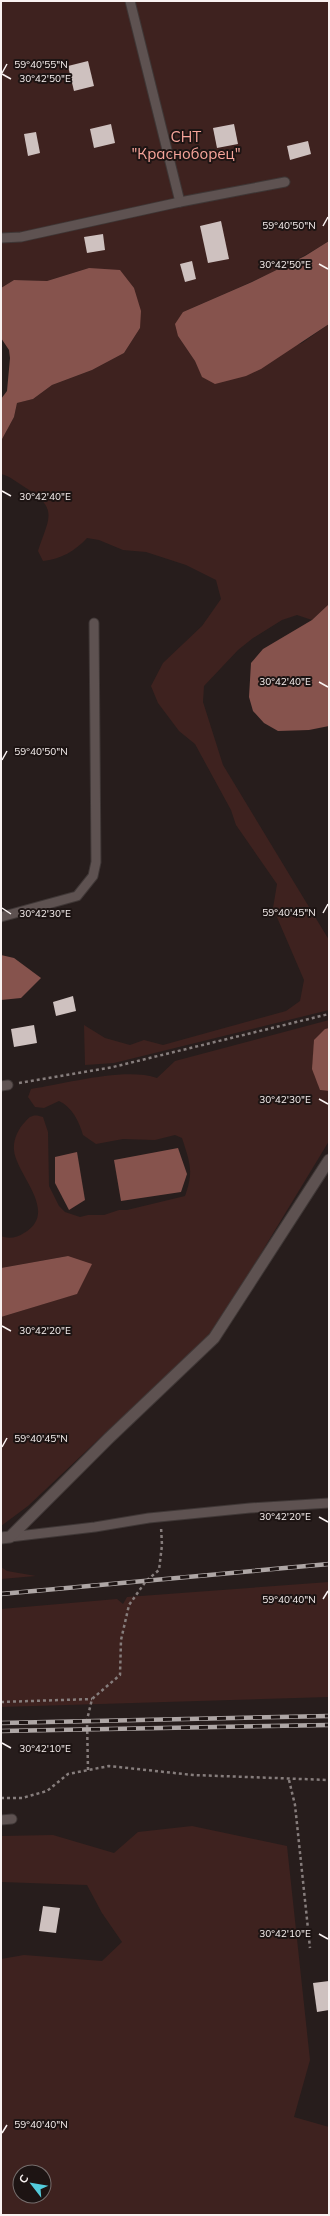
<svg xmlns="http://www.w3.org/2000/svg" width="330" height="2216" font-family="Mulish,sans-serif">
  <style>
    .green { fill: #3e221f; fill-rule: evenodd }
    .water { fill: #86534d }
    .building { fill: #cec1bf }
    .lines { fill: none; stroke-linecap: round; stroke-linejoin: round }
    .service-casing { stroke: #3f3736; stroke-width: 11 }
    .minor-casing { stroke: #3f3736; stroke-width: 13 }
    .path { stroke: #867d7c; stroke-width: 2.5; stroke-dasharray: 3 3; stroke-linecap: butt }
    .service { stroke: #5e5251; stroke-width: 9 }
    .minor { stroke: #5e5251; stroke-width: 11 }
    .rail-casing { stroke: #aea6a5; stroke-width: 4.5 }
    .rail { stroke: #1d1413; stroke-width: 3; stroke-dasharray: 9; stroke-linecap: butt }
    .ticks { fill: none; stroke: #f9f2f1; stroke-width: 1.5 }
    .labels { text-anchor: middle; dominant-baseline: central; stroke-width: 4; stroke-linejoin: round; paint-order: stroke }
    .park-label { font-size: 15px; fill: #f7a59b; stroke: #1d1413 }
    .ticks-label { font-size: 10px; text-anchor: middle; fill: #f9f2f1; stroke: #1d1413; stroke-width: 4; stroke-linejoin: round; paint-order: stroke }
  </style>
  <rect width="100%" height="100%" fill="#271d1c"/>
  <g class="green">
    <path d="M1,1H329V241C283,270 233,290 183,312L178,336L195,361L202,376L302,343L329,324V604L312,620L297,615L282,620L253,638L238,650L204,686L203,702L223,765L329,940V1010L114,1063L85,1065L84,1025L105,1038L130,1045L144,1040L163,1045L286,1011L300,1001L304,980L273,908L277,884L236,825L231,810L195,744L179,731L158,703L151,686L163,663L202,626L221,599L216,580L186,565L146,552L123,550L99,540L87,538C75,551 61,559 43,561L38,551C48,519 60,509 26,488C18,483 10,476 1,474V441L14,417L17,403L33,399L52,385L92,370L124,353L140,328L89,268L47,281L14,280L1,288Z"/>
    <path d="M329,1020V1028L325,1029L320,1090L329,1091V1141L220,1321L207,1337L28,1506L1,1526V1317L76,1294L68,1256L1,1268V1236C8,1239 17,1238 24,1233C60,1212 16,1175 14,1150C13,1140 18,1129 25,1122C30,1115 35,1114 43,1117L48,1132L49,1186L59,1206L65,1212L80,1217L88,1215H104L119,1210H127L185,1196C194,1171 190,1163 182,1138L175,1135L155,1140L123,1139L96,1144L83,1135C79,1121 72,1107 59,1101L44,1108L35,1107L28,1097L31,1089C66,1084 124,1067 157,1078L175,1061Z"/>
    <polygon points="1,1567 7,1571 36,1576 1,1579"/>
    <polygon points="329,1582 329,1697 1,1707 1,1609 117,1599 123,1604 127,1597"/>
    <path d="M192,1826L287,1846L310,2060L294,2117L329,2127V2215H1V1959L24,1955L102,1961L122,1942L102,1913L87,1885L1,1882V1836L53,1835L114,1853L138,1832ZM20,2172H44V2196H20Z"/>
  </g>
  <g class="water">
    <polygon points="329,241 329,324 261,369 246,376 215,384 202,377 195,361 178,336 175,324 183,312 252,282 305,256"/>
    <polygon points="89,268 120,270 134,288 141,311 140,328 124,353 92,370 52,385 33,399 17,403 14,417 1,441 1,399 7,391 10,358 9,350 1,338 1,288 14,280 47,281"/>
    <polygon points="329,604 329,726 309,730 278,731 264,723 253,711 249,697 251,663 263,649 312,620"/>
    <polygon points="1,955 14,958 41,978 21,998 1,1000"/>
    <polygon points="329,1028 329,1091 320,1090 312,1069 314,1040 325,1029"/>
    <polygon points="178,1148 187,1174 181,1192 121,1201 114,1160"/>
    <polygon points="77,1152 85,1200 69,1210 55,1183 55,1157"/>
    <polygon points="68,1256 92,1264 77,1294 1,1317 1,1268"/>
  </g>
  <g class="building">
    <polygon points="88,61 94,86 74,91 68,66"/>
    <polygon points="111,124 115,143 94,148 90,129"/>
    <polygon points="234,124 238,144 217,148 213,128"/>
    <polygon points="36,132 40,153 28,156 24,134"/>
    <polygon points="308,141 311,154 290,160 287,146"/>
    <polygon points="221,221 229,259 208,263 200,226"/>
    <polygon points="103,234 105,250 87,253 84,237"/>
    <polygon points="192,261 196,279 185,282 180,264"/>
    <polygon points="73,996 76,1011 56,1016 53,1002"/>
    <polygon points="34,1025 37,1043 14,1047 11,1029"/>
    <polygon points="43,1906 60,1908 56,1933 39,1931"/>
    <polygon points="329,1981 329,2010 317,2012 313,1983"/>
  </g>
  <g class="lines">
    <defs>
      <g id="service">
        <polyline points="130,1 180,202"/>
        <polyline points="1,238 21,237 180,202 285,182"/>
        <polyline points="1,917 77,896 93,876 96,862 94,623"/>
        <polyline points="1,1086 8,1085"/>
        <polyline points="10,1537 95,1527 149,1518 250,1508 329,1503"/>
        <polyline points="1,1820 12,1819"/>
      </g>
      <polyline id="minor" points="1,1538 10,1537 109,1438 214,1338 329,1160"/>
    </defs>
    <use href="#service" class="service-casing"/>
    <use href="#minor" class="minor-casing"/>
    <g class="path">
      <polyline points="19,1083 113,1067 329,1014"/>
      <polyline points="1,1702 92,1699"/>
      <polyline points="88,1770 87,1720 92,1699 120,1675 121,1640 129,1605 146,1581 159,1570 162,1545 161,1527"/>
      <polyline points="289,1780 295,1805 310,1948"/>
      <polyline points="1,1798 22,1798 47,1791 68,1774 109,1766 193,1775 329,1780"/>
    </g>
    <use href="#service" class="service"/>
    <use href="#minor" class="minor"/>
    <defs>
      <g id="rail">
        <polyline points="1,1594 329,1564"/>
        <polyline points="1,1723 329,1716"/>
        <polyline points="1,1731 329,1725"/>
      </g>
    </defs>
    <use href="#rail" class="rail-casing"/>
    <use href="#rail" class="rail"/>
  </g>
  <path class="ticks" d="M2,73L7,64M2,74L11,79M323,226L328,217M319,264L328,269M2,491L11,496M319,682L328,687M2,760L7,751M2,908L11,914M323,913L328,904M319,1099L328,1104M2,1326L11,1331M2,1447L7,1438M319,1517L328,1522M323,1599L328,1591M2,1743L11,1748M319,1934L328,1939M2,2133L7,2125"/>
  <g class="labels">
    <g class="park-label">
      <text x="186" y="136">СНТ<tspan x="186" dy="17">"Красноборец"</tspan></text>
    </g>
  </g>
  <g class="ticks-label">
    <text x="41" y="68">59°40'55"N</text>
    <text x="45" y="82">30°42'50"E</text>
    <text x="289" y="229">59°40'50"N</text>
    <text x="285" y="268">30°42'50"E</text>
    <text x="45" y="500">30°42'40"E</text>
    <text x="285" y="685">30°42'40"E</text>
    <text x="41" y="755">59°40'50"N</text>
    <text x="289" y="916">59°40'45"N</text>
    <text x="45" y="917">30°42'30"E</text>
    <text x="285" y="1103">30°42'30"E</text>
    <text x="45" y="1334">30°42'20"E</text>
    <text x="41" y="1442">59°40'45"N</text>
    <text x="285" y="1520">30°42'20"E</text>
    <text x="289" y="1603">59°40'40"N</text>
    <text x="45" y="1752">30°42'10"E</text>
    <text x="285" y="1937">30°42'10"E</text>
    <text x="41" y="2128">59°40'40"N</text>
  </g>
  <rect width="330" height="2216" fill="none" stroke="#f9f2f1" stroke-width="4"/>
  <g transform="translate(32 2184) rotate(301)"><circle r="19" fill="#1d1413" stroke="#756d6c"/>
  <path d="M0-3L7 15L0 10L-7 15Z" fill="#53cbdb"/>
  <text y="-6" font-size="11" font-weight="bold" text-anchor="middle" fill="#f9f2f1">С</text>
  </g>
</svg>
